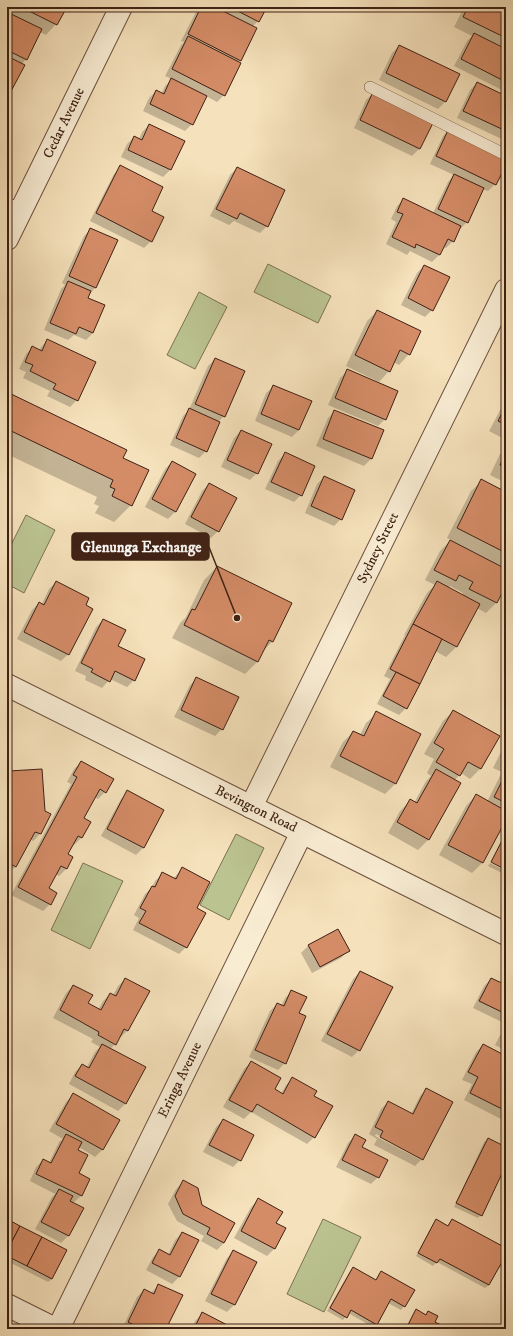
<svg xmlns="http://www.w3.org/2000/svg" width="513" height="1336" font-family="'IM FELL DW Pica',serif">
  <style>
    .green { fill: #bbc391; stroke: #7c7252 }
    .shadow { fill: #0003; fill-rule: evenodd }
    .building { fill: #d48c67; stroke: #3e2014 }
    .lines { fill: none; stroke-linecap: round; stroke-linejoin: round }
    .lane-casing { stroke: #6c503e; stroke-width: 12 }
    .street-casing { stroke: #6c503e; stroke-width: 24 }
    .lane { stroke: #f8ecd3; stroke-width: 11 }
    .street { stroke: #f8ecd3; stroke-width: 22 }
    .labels { text-anchor: middle; dominant-baseline: central; stroke-width: 3.5; stroke-linejoin: round; paint-order: stroke }
    .street-label { font-size: 14px; fill: #3e2014; stroke: #f8ecd3 }
    .leader { fill: none; stroke: #3e2014; stroke-width: 1.5 }
    .callout-dot { fill: #3e2014; stroke: #f8ecd3; stroke-width: 1.5 }
    .callout { fill: #3e2014; stroke: #3e2014; stroke-width: 1.5 }
    .callout-label { font-size: 15px; text-anchor: middle; font-weight: bold; fill: #fff }
  </style>
  <rect width="100%" height="100%" fill="#f5e1bb"/>
  <filter id="stains"><feTurbulence type="fractalNoise" baseFrequency=".005" numOctaves="4"/><feColorMatrix values="0 0 0 0 .2 0 0 0 0 .09 0 0 0 0 .02 0 0 0 .5 -.17"/></filter>
  <radialGradient id="worn" r=".72"><stop offset=".6" stop-color="#630" stop-opacity="0"/><stop offset="1" stop-color="#630" stop-opacity=".3"/></radialGradient>
  <g class="green">
    <polygon points="268,264 331,296 318,323 254,292"/>
    <polygon points="199,292 227,307 195,369 167,355"/>
    <polygon points="26,515 55,530 24,593 7,584 7,553"/>
    <polygon points="236,834 264,848 229,920 200,905"/>
    <polygon points="83,863 123,881 90,949 51,930"/>
    <polygon points="323,1219 361,1237 324,1312 287,1294"/>
  </g>
  <g class="shadow">
    <polygon points="7,7 65,7 56,24 46,35 40,32 26,59 21,65 23,66 7,96"/>
    <polygon points="200,7 265,7 258,21 252,27 240,60 237,63 224,95 217,102 206,96 192,124 185,131 143,111 149,98 156,91 161,94 165,86 172,79 165,76 181,45 184,42 181,41 197,10"/>
    <polygon points="464,7 499,7 506,11 506,92 454,66 467,41 472,36 454,27"/>
    <polygon points="399,46 445,102 438,109 379,80 392,53"/>
    <polygon points="477,83 506,97 506,141 457,118 470,90"/>
    <polygon points="373,93 433,121 419,149 412,156 354,128 366,100"/>
    <polygon points="149,125 184,142 170,170 163,177 121,157 127,144 134,137 139,139 142,132"/>
    <polygon points="450,129 506,163 495,184 488,191 482,189 467,222 460,229 459,228 453,241 446,248 443,247 439,255 432,262 410,251 407,255 386,244 396,222 391,219 397,206 404,199 433,213 448,182 454,175 430,164 443,136"/>
    <polygon points="121,167 151,211 151,241 144,248 90,221 114,174"/>
    <polygon points="237,168 267,226 260,233 234,221 229,225 210,216 230,175"/>
    <polygon points="91,229 116,241 95,288 89,295 87,298 93,333 86,340 74,335 68,340 44,330 61,289 65,285 62,283 84,236"/>
    <polygon points="424,266 432,310 425,317 401,305 417,273"/>
    <polygon points="377,311 409,354 399,365 393,362 389,371 379,382 346,366 367,321"/>
    <polygon points="47,340 77,400 70,407 47,396 50,391 23,378 26,372 19,369 26,354 33,347 39,350"/>
    <polygon points="215,359 224,416 218,422 206,451 199,458 170,445 183,416 189,410 208,366"/>
    <polygon points="347,371 385,419 378,426 328,405 340,378"/>
    <polygon points="274,386 299,430 292,437 255,421 266,393"/>
    <polygon points="7,394 122,459 131,505 114,522 95,513 99,506 94,504 97,497 9,455 7,460"/>
    <polygon points="506,399 506,440 489,431"/>
    <polygon points="335,411 382,431 371,459 364,466 316,446 328,418"/>
    <polygon points="241,431 257,473 250,480 221,467 234,438"/>
    <polygon points="506,448 506,483 490,475 500,454"/>
    <polygon points="285,454 301,495 294,502 265,489 278,461"/>
    <polygon points="172,462 195,474 175,512 168,519 145,507 165,469"/>
    <polygon points="324,477 341,519 334,526 305,513 317,484"/>
    <path d="M482,481L503,492L506,485V583L496,603L486,613L477,608L456,647L446,657L435,651L406,708L399,715L377,704L390,679L384,676L405,635H404L427,593L435,585L425,580L440,551L451,540L447,538L471,491ZM450,586L463,593L462,595L448,588Z"/>
    <polygon points="209,484 218,531 211,538 185,524 202,491"/>
    <polygon points="217,567 291,604 272,642 263,651 258,661 245,674 172,638 180,623 186,617 204,580"/>
    <polygon points="56,582 68,654 61,661 17,639 32,610 39,603 42,604 49,589"/>
    <polygon points="103,620 134,680 127,687 110,679 102,688 85,680 86,676 75,671 96,627"/>
    <polygon points="197,678 222,729 215,736 174,717 190,685"/>
    <polygon points="453,711 480,769 470,779 461,773 454,781 428,840 418,850 388,833 400,811 410,801 414,803 426,781 431,776 427,773 434,759 424,754 443,721"/>
    <polygon points="377,713 420,735 395,784 385,794 330,767 343,742 353,732 360,735 366,723"/>
    <polygon points="506,742 506,818 482,863 472,873 439,855 466,806 476,795 487,802 502,772 493,768"/>
    <polygon points="81,762 105,792 98,799 94,797 83,819 81,838 74,845 72,844 67,854 72,858 66,869 59,876 55,874 47,889 50,904 43,911 11,895 71,784 67,782 74,769"/>
    <polygon points="9,772 44,811 50,815 40,834 33,841 30,839 16,866 9,873 7,872 7,863 15,867 15,865 7,861 7,774"/>
    <polygon points="128,792 163,810 143,848 136,855 101,836 121,799"/>
    <polygon points="506,831 506,869 491,861"/>
    <polygon points="490,863 506,871 506,875 488,866"/>
    <polygon points="182,869 195,909 186,947 179,954 133,930 139,918 134,915 145,894 152,887 155,881 162,874 173,879"/>
    <polygon points="337,930 348,951 341,958 312,973 301,953 308,946"/>
    <polygon points="360,972 359,1050 352,1057 321,1041 353,979"/>
    <polygon points="125,979 127,1031 120,1038 119,1037 115,1044 110,1049 125,1104 118,1111 69,1084 75,1072 82,1065 87,1067 95,1052 100,1047 91,1042 93,1039 53,1018 66,993 73,986 87,1004 98,1010 103,1001 110,994 113,995 118,986"/>
    <polygon points="491,979 506,987 506,1051 495,1045 506,1024 473,1008 484,986"/>
    <polygon points="292,991 298,1013 285,1063 278,1070 249,1057 270,1011 277,1004 281,1006 285,998"/>
    <polygon points="483,1045 506,1057 506,1113 501,1119 464,1100 472,1084 462,1080 476,1052"/>
    <polygon points="251,1062 274,1090 281,1094 286,1085 293,1078 313,1097 314,1137 307,1144 251,1112 244,1119 223,1107 244,1069"/>
    <path d="M427,1089L422,1159L415,1166L374,1145L377,1139L369,1134L381,1109L388,1102L411,1114L420,1096ZM376,1134L421,1158V1160L375,1136Z"/>
    <polygon points="73,1095 119,1120 102,1150 95,1157 79,1147 77,1150 78,1174 89,1180 81,1196 73,1203 82,1208 68,1236 61,1243 35,1229 52,1197 55,1194 30,1181 36,1167 43,1160 49,1163 59,1142 63,1139 49,1131 66,1102"/>
    <polygon points="223,1120 240,1160 233,1167 203,1152 216,1127"/>
    <polygon points="355,1136 378,1177 371,1184 336,1167 348,1143"/>
    <polygon points="488,1139 506,1148 506,1163 481,1215 478,1218 454,1207 484,1142"/>
    <polygon points="183,1182 201,1206 224,1243 217,1250 201,1241 204,1236 177,1221 168,1204 176,1189"/>
    <polygon points="258,1200 275,1224 285,1229 274,1249 267,1256 234,1238 251,1207"/>
    <polygon points="7,1220 52,1279 48,1282 7,1261"/>
    <polygon points="436,1220 447,1226 452,1220 506,1249 506,1253 489,1285 485,1288 437,1262 433,1266 416,1256 433,1224"/>
    <polygon points="182,1233 198,1241 179,1277 172,1284 146,1270 153,1257 160,1250 168,1255 175,1240"/>
    <polygon points="234,1251 256,1263 234,1305 227,1312 205,1301 227,1258"/>
    <polygon points="353,1268 375,1281 381,1272 404,1306 401,1310 388,1303 376,1324 373,1327 348,1313 343,1320 327,1311 350,1271"/>
    <polygon points="159,1285 165,1329 122,1329 137,1297 144,1290 151,1293"/>
    <polygon points="416,1310 426,1315 429,1312 434,1322 446,1329 405,1329 413,1314"/>
    <polygon points="202,1314 232,1329 191,1329 195,1321"/>
  </g>
  <g class="building">
    <polygon points="21,7 67,7 57,25"/>
    <polygon points="201,7 215,7 257,28 241,61 188,34"/>
    <polygon points="230,7 267,7 259,22"/>
    <polygon points="468,7 501,7 506,9 506,38 463,17"/>
    <polygon points="7,12 42,29 27,60 7,50"/>
    <polygon points="474,33 506,49 506,82 461,59"/>
    <polygon points="188,36 241,63 225,96 172,69"/>
    <polygon points="399,45 460,74 446,102 386,73"/>
    <polygon points="7,56 25,65 9,95 7,94"/>
    <polygon points="171,78 207,96 193,125 150,104 156,90 164,94"/>
    <polygon points="477,82 506,96 506,131 463,111"/>
    <polygon points="373,92 434,121 420,149 360,120"/>
    <polygon points="149,124 185,141 171,170 128,150 134,136 142,140"/>
    <polygon points="449,128 506,155 506,165 496,185 436,156"/>
    <polygon points="120,165 163,187 152,211 164,217 152,242 96,213"/>
    <polygon points="237,167 285,190 268,227 240,213 237,219 216,209"/>
    <polygon points="454,174 484,188 468,223 438,209"/>
    <polygon points="403,198 461,226 454,242 448,239 440,255 416,244 415,248 392,237 403,214 397,212"/>
    <polygon points="90,228 118,240 96,288 69,276"/>
    <polygon points="424,265 450,277 433,311 408,298"/>
    <polygon points="68,281 91,291 88,298 105,305 93,333 79,327 76,334 50,323"/>
    <polygon points="377,310 421,331 410,355 400,350 390,372 355,355"/>
    <polygon points="47,339 96,362 78,401 53,389 56,384 30,371 33,365 25,362 32,346 42,351"/>
    <polygon points="215,358 245,371 225,417 195,404"/>
    <polygon points="347,369 398,391 386,420 335,398"/>
    <polygon points="273,385 312,401 299,430 261,414"/>
    <polygon points="7,392 127,450 123,458 149,470 132,506 112,496 115,489 110,487 113,480 7,429"/>
    <polygon points="506,405 506,425 498,421"/>
    <polygon points="189,408 220,422 207,452 176,438"/>
    <polygon points="334,410 384,430 372,459 323,439"/>
    <polygon points="241,430 272,444 258,474 227,460"/>
    <polygon points="285,452 315,466 302,496 271,482"/>
    <polygon points="506,452 506,468 500,465"/>
    <polygon points="172,461 196,474 176,512 152,499"/>
    <polygon points="324,476 355,490 342,520 311,506"/>
    <polygon points="481,479 506,492 506,553 457,528"/>
    <polygon points="209,483 237,498 219,532 191,517"/>
    <polygon points="450,540 506,569 506,585 497,603 469,589 473,582 459,575 456,581 434,570"/>
    <polygon points="217,566 292,603 273,642 269,640 258,662 184,625 192,609 195,610"/>
    <polygon points="56,581 89,598 86,605 93,609 69,655 24,632 39,602 44,605"/>
    <polygon points="437,581 480,604 457,647 413,624"/>
    <polygon points="103,619 126,630 118,646 145,659 135,681 115,671 110,682 91,672 93,669 81,663"/>
    <polygon points="413,624 442,639 420,684 390,669"/>
    <polygon points="396,672 420,684 407,709 383,696"/>
    <polygon points="196,677 239,697 223,730 181,710"/>
    <polygon points="453,710 500,736 481,769 468,762 460,776 436,762 444,749 434,743"/>
    <polygon points="376,711 421,734 396,784 340,756 353,731 364,736"/>
    <polygon points="81,761 114,779 106,793 100,789 84,818 91,822 82,838 78,836 68,854 73,857 67,869 61,866 49,888 57,893 51,905 18,887 77,777 73,775"/>
    <polygon points="42,769 45,811 51,814 41,834 35,832 16,867 7,862 7,807 11,800 9,771"/>
    <polygon points="436,769 461,783 429,840 397,822 410,799 417,803"/>
    <polygon points="506,773 506,803 494,797"/>
    <polygon points="127,790 164,810 144,848 107,829"/>
    <polygon points="476,794 506,811 506,820 483,863 448,845"/>
    <polygon points="506,833 506,870 491,862"/>
    <polygon points="182,867 210,882 197,908 206,913 187,948 139,923 146,911 140,908 152,886 155,887 162,872 176,879"/>
    <polygon points="338,929 350,951 320,967 308,945"/>
    <polygon points="360,971 393,987 360,1051 327,1034"/>
    <polygon points="125,978 150,991 128,1031 124,1029 116,1045 98,1035 99,1032 60,1010 73,985 93,995 88,1003 101,1010 110,993 116,996"/>
    <polygon points="491,978 506,985 506,1014 479,1001"/>
    <polygon points="291,990 307,997 299,1013 306,1016 286,1064 255,1050 277,1003 284,1006"/>
    <polygon points="506,1028 506,1041 501,1038"/>
    <polygon points="102,1044 146,1067 126,1104 75,1076 82,1064 89,1068"/>
    <polygon points="483,1044 506,1056 506,1111 470,1093 478,1077 468,1072"/>
    <polygon points="251,1061 281,1078 275,1089 283,1094 292,1077 317,1091 314,1096 333,1106 315,1138 257,1104 252,1112 229,1100"/>
    <polygon points="426,1088 453,1102 423,1160 380,1137 383,1131 375,1127 388,1101 413,1114"/>
    <polygon points="73,1093 120,1120 103,1150 56,1124"/>
    <polygon points="223,1119 254,1135 241,1161 209,1145"/>
    <polygon points="66,1134 82,1142 78,1150 88,1155 79,1173 90,1179 82,1196 36,1174 43,1159 51,1163"/>
    <polygon points="355,1134 366,1140 362,1147 388,1160 379,1178 342,1160"/>
    <polygon points="488,1138 506,1147 506,1165 482,1216 456,1203"/>
    <polygon points="183,1180 198,1188 202,1205 235,1223 224,1243 207,1234 210,1228 183,1214 175,1196"/>
    <polygon points="59,1189 73,1196 70,1201 84,1208 69,1236 41,1222"/>
    <polygon points="258,1198 283,1212 276,1223 286,1228 275,1249 241,1231"/>
    <polygon points="7,1219 20,1226 7,1251"/>
    <polygon points="436,1219 448,1226 452,1219 506,1248 506,1255 489,1285 440,1259 437,1263 418,1253"/>
    <polygon points="20,1226 42,1237 27,1266 7,1256 7,1251"/>
    <polygon points="182,1232 199,1240 180,1277 152,1263 159,1249 170,1255"/>
    <polygon points="42,1237 67,1250 52,1279 27,1266"/>
    <polygon points="233,1250 257,1262 235,1305 211,1294"/>
    <polygon points="353,1267 376,1280 381,1271 415,1290 405,1307 391,1299 377,1325 351,1310 347,1318 330,1308"/>
    <polygon points="158,1284 183,1295 166,1329 142,1329 128,1322 144,1289 154,1294"/>
    <polygon points="416,1309 426,1315 428,1311 438,1316 435,1322 449,1329 406,1329"/>
    <polygon points="202,1312 233,1328 233,1329 194,1329"/>
  </g>
  <g class="lines">
    <defs>
      <g id="lane">
        <polyline points="370,87 506,155"/>
        <polyline points="7,203 21,210"/>
      </g>
      <g id="street">
        <polyline points="7,239 121,7"/>
        <polyline points="7,685 506,934"/>
        <polyline points="251,807 506,290"/>
        <polyline points="7,1305 55,1329"/>
        <polyline points="58,1329 302,832"/>
      </g>
    </defs>
    <use href="#lane" class="lane-casing"/>
    <use href="#street" class="street-casing"/>
    <use href="#lane" class="lane"/>
    <use href="#street" class="street"/>
  </g>
  <g class="labels">
    <g class="street-label">
      <text transform="translate(64 123) rotate(-64)">Cedar Avenue</text>
      <text transform="translate(378 548) rotate(-64)">Sydney Street</text>
      <text transform="translate(256 809) rotate(26)">Bevington Road</text>
      <text transform="translate(180 1080) rotate(-64)">Eringa Avenue</text>
    </g>
  </g>
  <path class="leader" d="M237 618L209 547"/>
  <circle class="callout-dot" cx="237" cy="618" r="4"/>
  <rect class="callout" x="72" y="533" width="137" height="27" rx="4"/>
  <g class="callout-label">
    <text x="141" y="552">Glenunga Exchange</text>
  </g>
  <rect width="513" height="1336" fill="none" stroke="#f5e1bb" stroke-width="24"/>
  <rect x="8" y="8" width="497" height="1320" fill="none" stroke="#3e2014" stroke-width="2"/>
  <rect x="12" y="12" width="489" height="1312" fill="none" stroke="#3e2014"/>
  <rect width="100%" height="100%" filter="url(#stains)"/>
  <rect width="100%" height="100%" fill="url(#worn)"/>
</svg>
